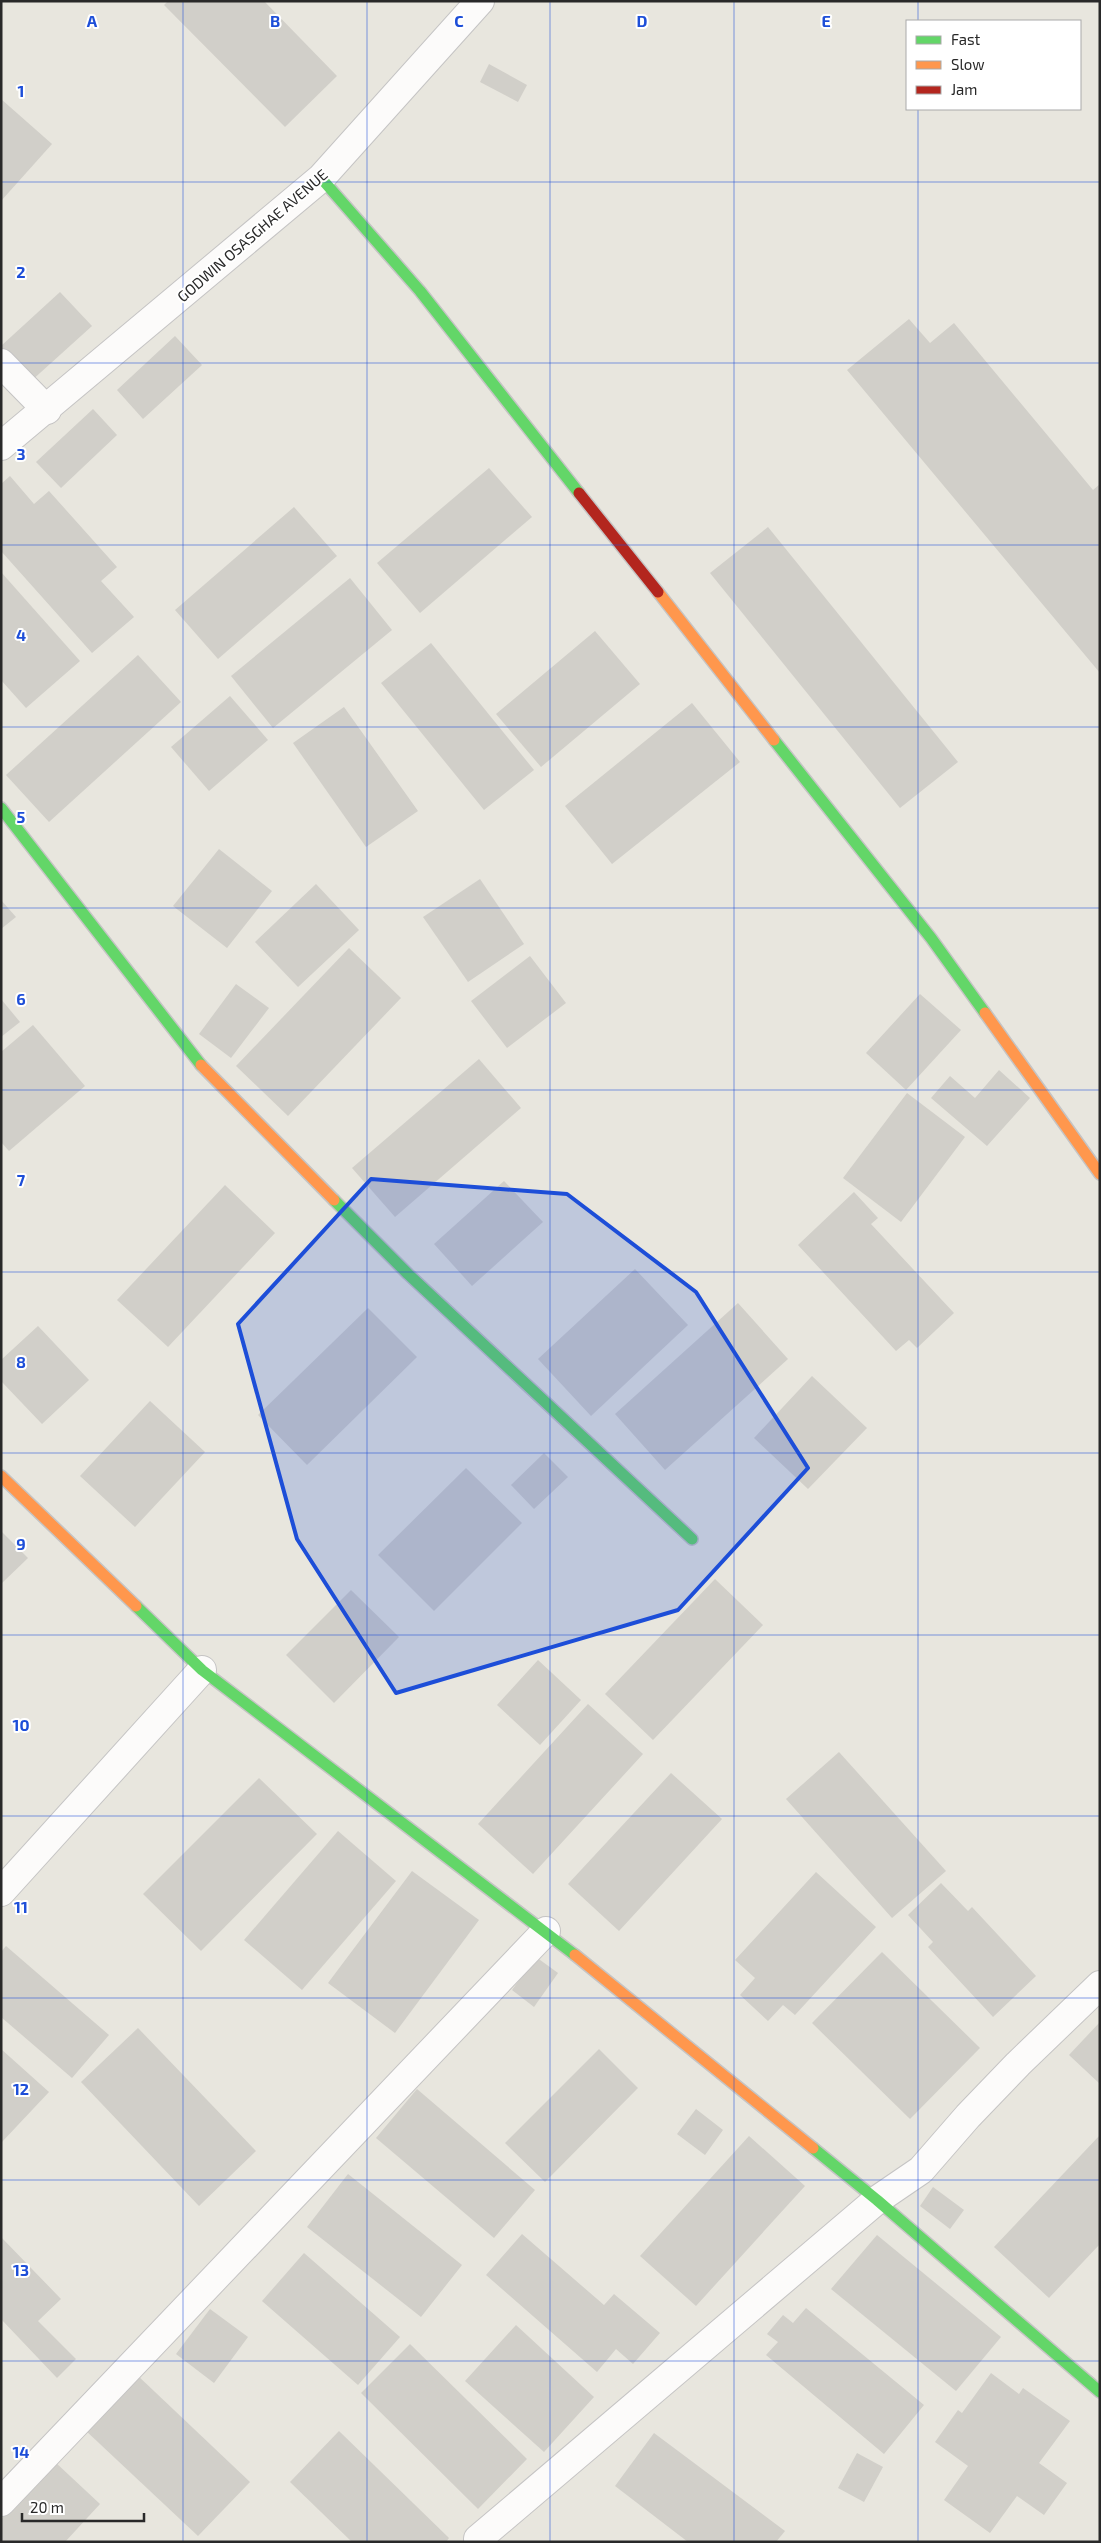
<svg xmlns="http://www.w3.org/2000/svg" width="1101" height="2543" font-family="'Exo 2',sans-serif">
  <style>
    .building { fill: #d1cfc9 }
    .lines { fill: none; stroke-linecap: round; stroke-linejoin: round }
    .street-casing { stroke: #c5c4c4; stroke-width: 30 }
    .fast-casing { stroke: #c5c4c4; stroke-width: 14 }
    .slow-casing { stroke: #c5c4c4; stroke-width: 14 }
    .jam-casing { stroke: #c5c4c4; stroke-width: 14 }
    .street { stroke: #fcfbfa; stroke-width: 28 }
    .fast { stroke: #63d668; stroke-width: 11 }
    .slow { stroke: #ff974d; stroke-width: 11 }
    .jam { stroke: #b3261e; stroke-width: 11 }
    .marked { fill: #1d4ed8; fill-opacity: 0.2; stroke: #1d4ed8; stroke-width: 4; stroke-linejoin: round }
    .grid { fill: none; stroke: #1d4ed8; stroke-width: 1; stroke-opacity: 0.55 }
    .labels { text-anchor: middle; dominant-baseline: central; stroke-width: 4; stroke-linejoin: round; paint-order: stroke }
    .street-label { font-size: 15px; fill: #292929; stroke: #fff }
    .grid-label { font-size: 16px; text-anchor: middle; font-weight: bold; fill: #1d4ed8; stroke: #fff; stroke-width: 4; stroke-linejoin: round; paint-order: stroke }
  </style>
  <rect width="100%" height="100%" fill="#e8e6de"/>
  <g class="building">
    <polygon points="168,1 264,1 337,76 285,127 164,5"/>
    <polygon points="489,64 527,85 518,102 480,82"/>
    <polygon points="1,99 52,144 1,201"/>
    <polygon points="60,292 92,326 30,382 1,351 1,346"/>
    <polygon points="909,319 930,343 954,323 1093,490 1100,484 1100,673 847,370"/>
    <polygon points="175,336 202,365 143,419 117,390"/>
    <polygon points="93,409 117,435 61,488 36,462"/>
    <polygon points="489,468 532,517 420,613 377,563"/>
    <polygon points="10,476 34,504 49,491 117,567 101,581 134,617 92,653 1,551 1,484"/>
    <polygon points="294,507 337,556 218,659 175,610"/>
    <polygon points="768,527 958,762 900,808 710,573"/>
    <polygon points="1,572 80,661 26,708 1,680"/>
    <polygon points="350,578 392,630 273,728 231,676"/>
    <polygon points="595,631 640,684 541,767 496,714"/>
    <polygon points="431,643 534,770 484,810 381,683"/>
    <polygon points="138,655 181,702 49,822 6,775"/>
    <polygon points="230,696 268,740 209,791 171,747"/>
    <polygon points="692,703 740,762 612,864 565,806"/>
    <polygon points="344,707 418,811 366,847 293,743"/>
    <polygon points="219,849 272,891 227,948 173,906"/>
    <polygon points="480,879 524,944 468,982 423,917"/>
    <polygon points="316,884 359,930 298,987 255,942"/>
    <polygon points="1,900 16,917 1,929"/>
    <polygon points="349,948 401,998 288,1116 236,1066"/>
    <polygon points="530,956 566,1003 507,1048 471,1001"/>
    <polygon points="236,984 269,1008 231,1058 199,1034"/>
    <polygon points="920,994 961,1030 906,1090 866,1053"/>
    <polygon points="1,999 20,1022 1,1037"/>
    <polygon points="33,1025 85,1086 9,1151 1,1142 1,1052"/>
    <polygon points="479,1059 521,1108 395,1217 352,1168"/>
    <polygon points="999,1070 1030,1098 987,1146 931,1098 950,1076 975,1098"/>
    <polygon points="907,1093 965,1137 901,1222 843,1178"/>
    <polygon points="504,1181 543,1222 472,1286 434,1244"/>
    <polygon points="225,1185 275,1233 168,1347 117,1300"/>
    <polygon points="854,1192 878,1218 871,1224 954,1313 917,1348 909,1340 896,1351 798,1245"/>
    <polygon points="635,1269 688,1325 591,1416 538,1359"/>
    <polygon points="738,1303 788,1359 665,1470 615,1414"/>
    <polygon points="368,1308 417,1357 307,1465 258,1415"/>
    <polygon points="38,1326 89,1380 42,1424 1,1381 1,1360"/>
    <polygon points="812,1376 867,1428 808,1489 754,1438"/>
    <polygon points="150,1401 205,1452 135,1527 80,1476"/>
    <polygon points="544,1453 568,1477 534,1509 511,1485"/>
    <polygon points="466,1468 522,1523 434,1611 378,1555"/>
    <polygon points="1,1531 28,1558 1,1584"/>
    <polygon points="715,1579 763,1625 653,1740 605,1694"/>
    <polygon points="351,1590 399,1637 334,1703 286,1655"/>
    <polygon points="538,1660 581,1700 540,1745 497,1705"/>
    <polygon points="588,1704 643,1754 533,1874 478,1824"/>
    <polygon points="839,1752 946,1871 892,1918 786,1799"/>
    <polygon points="671,1773 722,1819 619,1931 568,1884"/>
    <polygon points="259,1778 317,1834 201,1951 143,1894"/>
    <polygon points="338,1831 396,1881 302,1990 244,1940"/>
    <polygon points="412,1871 479,1920 395,2033 328,1983"/>
    <polygon points="816,1872 876,1927 795,2015 783,2005 768,2021 740,1995 755,1978 735,1960"/>
    <polygon points="941,1883 968,1911 972,1907 1036,1976 993,2017 928,1947 933,1942 908,1915"/>
    <polygon points="6,1946 109,2035 72,2078 1,2017 1,1952"/>
    <polygon points="882,1952 980,2048 910,2119 812,2023"/>
    <polygon points="536,1957 558,1973 534,2007 512,1990"/>
    <polygon points="1100,2022 1100,2084 1069,2055"/>
    <polygon points="138,2028 256,2151 199,2206 81,2082"/>
    <polygon points="1,2049 49,2092 1,2143"/>
    <polygon points="599,2049 638,2088 545,2182 505,2143"/>
    <polygon points="417,2089 535,2190 494,2238 376,2138"/>
    <polygon points="696,2109 723,2130 705,2155 677,2134"/>
    <polygon points="1100,2135 1100,2244 1049,2298 994,2247"/>
    <polygon points="749,2136 805,2186 696,2306 640,2256"/>
    <polygon points="348,2174 462,2265 421,2317 307,2227"/>
    <polygon points="933,2187 964,2210 950,2229 920,2206"/>
    <polygon points="522,2234 604,2305 614,2294 660,2333 633,2364 616,2349 597,2372 486,2275"/>
    <polygon points="877,2235 1001,2337 956,2391 831,2289"/>
    <polygon points="1,2237 61,2299 38,2321 76,2359 57,2378 1,2319"/>
    <polygon points="304,2253 400,2337 358,2385 262,2301"/>
    <polygon points="806,2308 924,2405 884,2454 766,2355 778,2342 767,2334 783,2315 793,2323"/>
    <polygon points="210,2309 248,2337 214,2383 176,2354"/>
    <polygon points="516,2325 594,2397 544,2452 465,2381"/>
    <polygon points="410,2344 527,2459 478,2509 361,2393"/>
    <polygon points="991,2373 1019,2394 1023,2388 1070,2421 1039,2463 1067,2483 1044,2515 1017,2496 990,2533 944,2500 968,2466 935,2442 958,2410 962,2413"/>
    <polygon points="136,2374 250,2482 198,2536 84,2429"/>
    <polygon points="339,2431 449,2538 446,2542 352,2542 290,2482"/>
    <polygon points="654,2433 785,2531 776,2542 688,2542 615,2486"/>
    <polygon points="857,2453 883,2467 864,2502 838,2488"/>
    <polygon points="55,2462 100,2504 65,2542 1,2542 1,2519"/>
  </g>
  <g class="lines">
    <defs>
      <g id="street">
        <polyline points="1,363 47,410"/>
        <polyline points="1,446 321,178 480,1"/>
        <polyline points="1,1892 202,1670"/>
        <polyline points="1,2502 546,1931"/>
        <polyline points="478,2539 877,2200 921,2170 968,2116 1018,2064 1100,1985"/>
      </g>
      <g id="fast">
        <polyline points="321,178 420,291 579,493"/>
        <polyline points="774,740 931,938 985,1013"/>
        <polyline points="1,808 201,1065"/>
        <polyline points="334,1200 408,1274 692,1539"/>
        <polyline points="136,1606 202,1670 575,1955"/>
        <polyline points="813,2148 877,2200 1100,2392"/>
      </g>
      <g id="slow">
        <polyline points="658,592 774,740"/>
        <polyline points="985,1013 1100,1174"/>
        <polyline points="201,1065 334,1200"/>
        <polyline points="1,1476 136,1606"/>
        <polyline points="575,1955 813,2148"/>
      </g>
      <polyline id="jam" points="579,493 658,592"/>
    </defs>
    <use href="#street" class="street-casing"/>
    <use href="#fast" class="fast-casing"/>
    <use href="#slow" class="slow-casing"/>
    <use href="#jam" class="jam-casing"/>
    <use href="#street" class="street"/>
    <use href="#fast" class="fast"/>
    <use href="#slow" class="slow"/>
    <use href="#jam" class="jam"/>
  </g>
  <path class="marked" d="M371,1179L567,1194L696,1292L808,1468L678,1610L396,1693L297,1539L238,1324Z"/>
  <path class="grid" d="M183,1V2542M367,1V2542M550,1V2542M734,1V2542M918,1V21M918,109V2542M1,182H1100M1,363H1100M1,545H1100M1,727H1100M1,908H1100M1,1090H1100M1,1272H1100M1,1453H1100M1,1635H1100M1,1816H1100M1,1998H1100M1,2180H1100M1,2361H1100"/>
  <g class="labels">
    <g class="street-label">
      <text transform="translate(252 235) rotate(-41)">GODWIN OSASGHAE AVENUE</text>
    </g>
  </g>
  <g class="grid-label">
    <text x="92" y="27">A</text>
    <text x="275" y="27">B</text>
    <text x="459" y="27">C</text>
    <text x="642" y="27">D</text>
    <text x="826" y="27">E</text>
    <text x="21" y="97">1</text>
    <text x="21" y="278">2</text>
    <text x="21" y="460">3</text>
    <text x="21" y="641">4</text>
    <text x="21" y="823">5</text>
    <text x="21" y="1005">6</text>
    <text x="21" y="1186">7</text>
    <text x="21" y="1368">8</text>
    <text x="21" y="1550">9</text>
    <text x="21" y="1731">10</text>
    <text x="21" y="1913">11</text>
    <text x="21" y="2095">12</text>
    <text x="21" y="2276">13</text>
    <text x="21" y="2458">14</text>
  </g>
  <rect width="1101" height="2543" fill="none" stroke="#292929" stroke-width="5"/>
  <rect x="906" y="20" width="175" height="90" fill="#ffffff" stroke="#a9a9a9"/>
  <rect x="916" y="36" width="25" height="8" fill="#63d668" stroke="#a9a9a9"/>
  <text x="951" y="45" font-size="15" fill="#292929">Fast</text>
  <rect x="916" y="61" width="25" height="8" fill="#ff974d" stroke="#a9a9a9"/>
  <text x="951" y="70" font-size="15" fill="#292929">Slow</text>
  <rect x="916" y="86" width="25" height="8" fill="#b3261e" stroke="#a9a9a9"/>
  <text x="951" y="95" font-size="15" fill="#292929">Jam</text>
  <path d="M22 2513v8h122v-8" fill="none" stroke="#292929" stroke-width="2.5"/>
  <text x="30" y="2513" font-size="15" fill="#292929" stroke="#ffffff" stroke-width="4" paint-order="stroke">20 m</text>
</svg>
